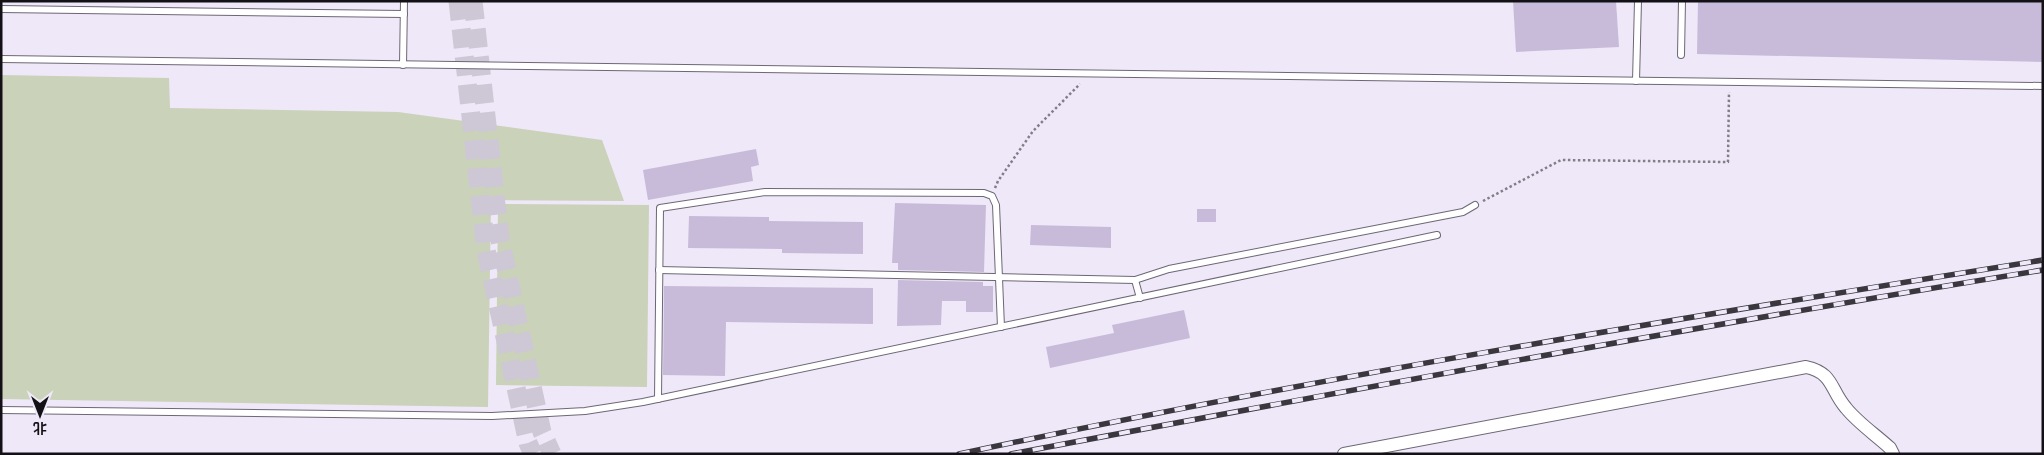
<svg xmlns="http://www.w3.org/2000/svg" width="2044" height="455" font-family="'PT Serif','Noto Sans SC',serif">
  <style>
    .green { fill: #cad2b9 }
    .building { fill: #c8bbda }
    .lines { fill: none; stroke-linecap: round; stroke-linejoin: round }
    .secondary-tunnel { stroke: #cec8d6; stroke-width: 19; stroke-dasharray: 19 9; stroke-linecap: butt }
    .lane-casing { stroke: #6d6775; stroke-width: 8 }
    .street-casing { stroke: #6d6775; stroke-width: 14 }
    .path { stroke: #827e88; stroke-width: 2.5; stroke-dasharray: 2.5 2.5; stroke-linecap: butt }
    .lane { stroke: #fff; stroke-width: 6 }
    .street { stroke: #fff; stroke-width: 12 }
    .rail-casing { stroke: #3a373e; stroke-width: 5.5 }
    .rail { stroke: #efe8f8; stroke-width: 4; stroke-dasharray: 11; stroke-linecap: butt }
  </style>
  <rect width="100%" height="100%" fill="#efe8f8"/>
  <g class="green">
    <polygon points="1,75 169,78 170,108 398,112 602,140 624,201 491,200 488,407 1,399"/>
    <polygon points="498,204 649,205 647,387 496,385"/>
  </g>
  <g class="building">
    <polygon points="1513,1 1616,1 1619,47 1516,52"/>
    <polygon points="1698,1 2043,1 2043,62 1697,54"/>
    <polygon points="756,149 759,165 751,167 753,181 648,200 643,170"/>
    <polygon points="895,203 986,205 984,272 898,270 898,263 892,263"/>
    <rect x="1197" y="209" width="19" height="13"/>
    <polygon points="689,216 769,217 769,221 863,222 863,254 782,253 782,249 688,248"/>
    <polygon points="1031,225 1111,227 1111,248 1030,245"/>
    <polygon points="898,280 983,282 983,286 993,286 993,312 966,312 966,301 942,301 941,325 897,326"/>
    <polygon points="664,286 873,288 873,324 726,322 725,376 663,375"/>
    <polygon points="1184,310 1190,338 1050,368 1046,347 1114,333 1112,325"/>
  </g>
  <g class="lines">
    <g class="secondary-tunnel">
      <polyline points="458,1 486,250 528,443 533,454"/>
      <polyline points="473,1 500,240 542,432 552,454"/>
    </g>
    <defs>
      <g id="lane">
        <polyline points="1,9 404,14"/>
        <polyline points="1681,55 1682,1"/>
        <polyline points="1,59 2043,86"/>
        <polyline points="403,65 404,1"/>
        <polyline points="1636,81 1638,1"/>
        <polyline points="659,270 1135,280 1169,269 1463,212 1475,205"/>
        <polyline points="1135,280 1140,298"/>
        <polyline points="658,399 660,208 765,192 984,193 992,196 996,205 1001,327"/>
        <polyline points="1,410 492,416 585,411 643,402 1437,235"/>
      </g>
      <path id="street" d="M1344,454L1806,367C1834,373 1830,390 1846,408C1858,423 1876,435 1890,448L1893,454"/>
    </defs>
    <use href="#lane" class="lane-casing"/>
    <use href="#street" class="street-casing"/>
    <g class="path">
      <polyline points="995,188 998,181 1033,131 1080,84"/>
      <polyline points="1483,201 1561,160 1728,162 1729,92"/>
    </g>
    <use href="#lane" class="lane"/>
    <use href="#street" class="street"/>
    <defs>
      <g id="rail">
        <path d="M959,454C1318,377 1681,318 2043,260"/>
        <path d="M1011,454C1354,389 1698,326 2043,270"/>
      </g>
    </defs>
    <use href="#rail" class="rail-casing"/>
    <use href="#rail" class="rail"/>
  </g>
  <rect width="2044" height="455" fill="none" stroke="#131116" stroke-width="5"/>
  <g transform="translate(40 415) rotate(180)" stroke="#efe8f8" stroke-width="4" paint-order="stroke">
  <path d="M0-4L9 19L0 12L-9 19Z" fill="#131116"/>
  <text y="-8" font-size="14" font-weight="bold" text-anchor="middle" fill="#131116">北</text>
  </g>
</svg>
